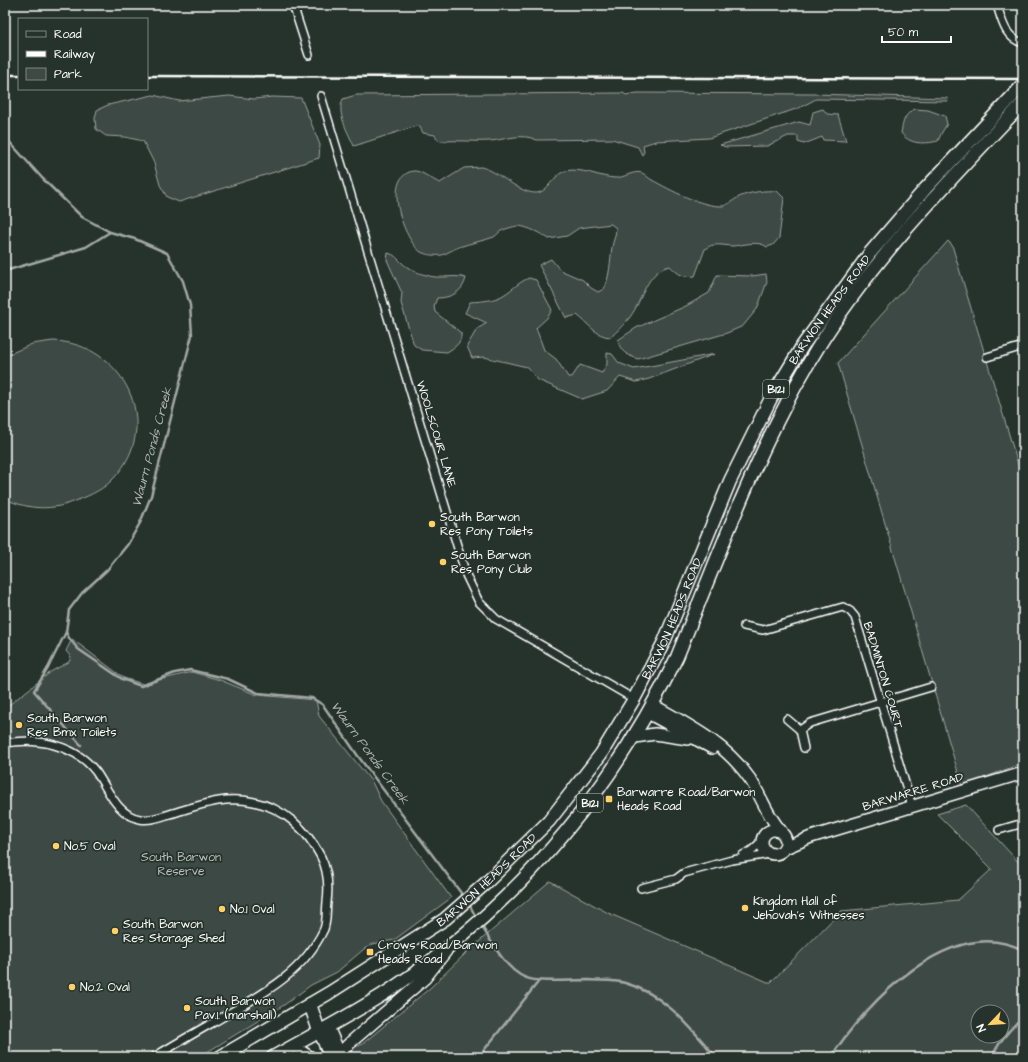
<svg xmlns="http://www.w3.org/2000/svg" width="1028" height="1062" font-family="'Architects Daughter',sans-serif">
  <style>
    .green { fill: #3e4944; stroke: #9ea4a2; fill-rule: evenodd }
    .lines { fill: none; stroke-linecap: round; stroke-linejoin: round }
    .stream { stroke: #a4a9a7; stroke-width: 2.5 }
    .street-casing { stroke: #fff; stroke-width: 10 }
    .secondary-casing { stroke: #fff; stroke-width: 14 }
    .primary-casing { stroke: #fff; stroke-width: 15 }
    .street { stroke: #26332d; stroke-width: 7 }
    .secondary { stroke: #26332d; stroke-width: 11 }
    .primary { stroke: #26332d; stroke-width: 12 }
    .rail { stroke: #fff; stroke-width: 2.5 }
    .poi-dot { fill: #ffd166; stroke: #26332d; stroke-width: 1.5 }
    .labels { text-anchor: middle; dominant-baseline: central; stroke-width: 3.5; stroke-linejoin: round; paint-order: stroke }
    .shield { fill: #26332d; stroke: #bec2c0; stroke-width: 1 }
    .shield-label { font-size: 11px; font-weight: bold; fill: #fff }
    .street-label { font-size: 12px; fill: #fff; stroke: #26332d }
    .poi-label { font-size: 12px; fill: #fff; stroke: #26332d; text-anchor: start }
    .park-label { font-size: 12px; fill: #bbbfbe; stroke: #26332d }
    .water-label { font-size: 13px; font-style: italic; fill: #b3b8b6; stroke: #26332d }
  </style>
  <rect width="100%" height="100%" fill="#26332d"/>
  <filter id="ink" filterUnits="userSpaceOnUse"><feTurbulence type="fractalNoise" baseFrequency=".025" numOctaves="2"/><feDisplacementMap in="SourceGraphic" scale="8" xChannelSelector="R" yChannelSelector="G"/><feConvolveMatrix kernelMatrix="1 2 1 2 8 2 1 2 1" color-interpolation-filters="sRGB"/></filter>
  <g filter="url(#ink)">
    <g class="green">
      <path d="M623,93L626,95L637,93L814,94L947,98L948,101L816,99L799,108L709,138L656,141L643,145L644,152L642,155L638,147L612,139L537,140C522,133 507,139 491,141C475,142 458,140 441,141L438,140L435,135L423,133L420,127L416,126L354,146C348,132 336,113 343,99L356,95Z"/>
      <polygon points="153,95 179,101 229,96 254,99 272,97 301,98 320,145 319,158 179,202 167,197 160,185 154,163 143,141 125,137 106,136 96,129 95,118 97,110 108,105"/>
      <polygon points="823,109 827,114 838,115 846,141 823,140 822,137 804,144 798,142 798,136 788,136 767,146 726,147 720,145 799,122 810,125 813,112"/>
      <path d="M915,109L928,110L945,116L947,124L941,134L938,141C925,144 910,145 901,133C903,122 904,114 915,109Z"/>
      <path d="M481,167C499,171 519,194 537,193C548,192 553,175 565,171C581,167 598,177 615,178C624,178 634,170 642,173C645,174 648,178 652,180C670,190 702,207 723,206C728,205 733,200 739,197C750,192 765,190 777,191L784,198L779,238L773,245L767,247C759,240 743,245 733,246C727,246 720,244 714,245C711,245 708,247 705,249L695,276C683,278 678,274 670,266C646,271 643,300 630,317C625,324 617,331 611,337C596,337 587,322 577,315L566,318L539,265L551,259L560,270L583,280L591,288L598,292L604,289C610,276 610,262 612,247C613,241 616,235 616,228L611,224L579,228L567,236L549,239C542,234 528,227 519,226C514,226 505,229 501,231C498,233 497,235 494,237C483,241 470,243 459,247C453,249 448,253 442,255C437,256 426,255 421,252C404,241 381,177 413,171C421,170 432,180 440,183L464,168Z"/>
      <polygon points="948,241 952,245 1023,481 1023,763 962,786 838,363"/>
      <path d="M388,253C395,255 396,257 401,262C407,268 417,273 426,275C439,280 453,274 466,278C463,292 451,298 437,298L434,306L435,312L461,333C462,343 455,347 447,352L422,350L414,345L401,303L402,293L387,260Z"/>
      <path d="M766,274L767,282L757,309L743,326L727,333L638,359C627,355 620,352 618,340L636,328L686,306L709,293L717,275L752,276Z"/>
      <path d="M529,278L536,280L552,310L547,318L536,328L544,350L556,359L568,377H572L580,365L602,373L607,364V353L612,354L619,363L634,369L715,354L649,379L636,382L620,377L607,391L582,399L538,380L527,367L484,357L472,358L467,346L477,329L487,323L465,313L470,302C482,301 495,301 505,294C513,289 519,282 529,278Z"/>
      <path d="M53,341C123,343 164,424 114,478C104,489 91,495 78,500C53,511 30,510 5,499V356L32,344Z"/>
      <polygon points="72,639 124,678 143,684 192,672 220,680 257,695 316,700 319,716 372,782 381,801 451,898 394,940 373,944 364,949 337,972 311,985 284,1005 199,1057 5,1057 5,708 52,671 69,662 71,657 66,651"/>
      <path d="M966,805L1023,867V1057H351L352,1048L361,1045L430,988L468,951L550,881L608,913L770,983L841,911L958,900L992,869L937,814ZM978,1012H1002V1036H978Z"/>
    </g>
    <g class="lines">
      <g class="stream">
        <polyline points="5,137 43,179 82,217 110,232 135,239 167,253 183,281 190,305 192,335 151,496 140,523 128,544 107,570 82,593 69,610 66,632 69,638 78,649 122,679 141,686 175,673 190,670 228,679 258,693 312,698 323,705 358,756 464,897"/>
        <polyline points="5,271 86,247 110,232"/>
        <polyline points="66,632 48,668 34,691 81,745"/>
        <polyline points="469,904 477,919"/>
        <path d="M481,925C493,944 509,977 534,980C552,982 571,980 589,980C600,981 614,980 625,983C665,994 690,1027 716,1057"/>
        <polyline points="481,1054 539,981"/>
        <path d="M831,1057C866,1003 951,913 1023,950"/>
        <path d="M993,1057C997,1042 1012,1028 1023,1016"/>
      </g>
      <defs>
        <g id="street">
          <polyline points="293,5 309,55"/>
          <path d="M997,5C1002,21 1005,38 1023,43"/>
          <polyline points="321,96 466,575 479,602 496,619 634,699"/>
          <polyline points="987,357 1023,346"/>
          <polyline points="744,626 763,630 843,607 850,611 855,617 912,806"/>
          <polyline points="787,719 800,730 804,748"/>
          <polyline points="800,730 810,723 931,687"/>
          <path d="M5,743C37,738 75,744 96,772C108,789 117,815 140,819C150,821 160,817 170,814C198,806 223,795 254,802C284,808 307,830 321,857C328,871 329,886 327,902C326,910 327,921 324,929C302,976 257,997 214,1022C194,1033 174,1045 154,1057"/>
          <polyline points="999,830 1023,823"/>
          <polyline points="743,855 751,851 762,841"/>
          <polyline points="641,888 676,879 684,873 732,860 770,854"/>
        </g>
        <g id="secondary">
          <path d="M653,705C691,727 724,742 750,779C761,795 767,816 781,831"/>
          <polyline points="648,713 712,748"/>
          <polyline points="635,737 655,734 688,739"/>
          <circle cx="774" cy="842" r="12"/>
          <polyline points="785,848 811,837 1023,773"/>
          <polyline points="328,1027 341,1057"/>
          <polyline points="319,1031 330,1057"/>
          <polyline points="293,1046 310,1057"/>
          <polyline points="342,1057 344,1049 352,1041 425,978 446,951"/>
        </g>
        <g id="primary">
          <polyline points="310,1004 319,1031"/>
          <path id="s1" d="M220,1057L329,993L445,919L486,883L549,821L601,754L634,699L664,642L730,481L771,398L803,345L870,253L926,188L1023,85"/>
          <path d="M273,1057C313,1035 355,1013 393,988C519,903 611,793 677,657C720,553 758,445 817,349C873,258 950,180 1023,103"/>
        </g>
      </defs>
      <use href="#street" class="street-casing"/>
      <use href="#secondary" class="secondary-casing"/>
      <use href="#primary" class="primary-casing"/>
      <use href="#street" class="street"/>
      <use href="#secondary" class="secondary"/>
      <use href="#primary" class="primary"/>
      <g class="rail">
        <polyline points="5,75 19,75"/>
        <polyline points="147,76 1023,79"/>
      </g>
    </g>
  </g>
  <g class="poi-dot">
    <circle cx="432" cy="524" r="4"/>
    <circle cx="443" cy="562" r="4"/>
    <circle cx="19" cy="725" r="4"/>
    <rect x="605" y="795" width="8" height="8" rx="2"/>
    <circle cx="56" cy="846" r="4"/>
    <circle cx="745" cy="908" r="4"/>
    <circle cx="222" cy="909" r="4"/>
    <circle cx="115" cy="931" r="4"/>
    <rect x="366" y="948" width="8" height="8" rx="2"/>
    <circle cx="72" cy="987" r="4"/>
    <circle cx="187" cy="1008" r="4"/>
  </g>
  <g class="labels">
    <g class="shield">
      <rect x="763" y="380" width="26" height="18" rx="3"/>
      <rect x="577" y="794" width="26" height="18" rx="3"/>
    </g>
    <g class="shield-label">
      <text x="776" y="389">B121</text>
      <text x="590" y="803">B121</text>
    </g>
    <g class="street-label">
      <text stroke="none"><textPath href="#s1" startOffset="993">BARWON HEADS ROAD</textPath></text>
      <text transform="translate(436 434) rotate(73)">WOOLSCOUR LANE</text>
      <text stroke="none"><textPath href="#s1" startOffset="645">BARWON HEADS ROAD</textPath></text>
      <text transform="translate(883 675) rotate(73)">BADMINTON COURT</text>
      <text transform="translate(913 792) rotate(-17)">BARWARRE ROAD</text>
      <text stroke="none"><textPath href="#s1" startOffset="321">BARWON HEADS ROAD</textPath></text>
    </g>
    <g class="poi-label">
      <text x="440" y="517">South Barwon<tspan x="440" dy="14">Res Pony Toilets</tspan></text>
      <text x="451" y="555">South Barwon<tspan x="451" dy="14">Res Pony Club</tspan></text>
      <text x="27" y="718">South Barwon<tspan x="27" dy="14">Res Bmx Toilets</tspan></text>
      <text x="617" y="792">Barwarre Road/Barwon<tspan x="617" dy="14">Heads Road</tspan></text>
      <text x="64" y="846">No.5 Oval</text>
      <text x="753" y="901">Kingdom Hall of<tspan x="753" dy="14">Jehovah's Witnesses</tspan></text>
      <text x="230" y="909">No.1 Oval</text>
      <text x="123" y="924">South Barwon<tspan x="123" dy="14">Res Storage Shed</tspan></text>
      <text x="378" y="945">Crows Road/Barwon<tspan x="378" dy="14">Heads Road</tspan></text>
      <text x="80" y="987">No.2 Oval</text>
      <text x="195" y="1001">South Barwon<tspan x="195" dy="14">Pav.1. (marshall)</tspan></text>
    </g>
    <g class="park-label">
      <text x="181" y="857">South Barwon<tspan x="181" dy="14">Reserve</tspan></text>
    </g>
    <g class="water-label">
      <text transform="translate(152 447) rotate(-75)">Waurn Ponds Creek</text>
      <text transform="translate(370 753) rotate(54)">Waurn Ponds Creek</text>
    </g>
  </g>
  <rect width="1028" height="1062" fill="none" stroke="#26332d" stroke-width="20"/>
  <rect x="10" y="10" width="1008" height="1042" fill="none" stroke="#fff" stroke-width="1.5" filter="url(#ink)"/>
  <rect x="18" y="18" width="130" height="72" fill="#26332d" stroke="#7d8581"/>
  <rect x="26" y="31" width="20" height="6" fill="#26332d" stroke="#7d8581"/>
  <text x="54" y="38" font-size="12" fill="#ffffff">Road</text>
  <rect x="26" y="51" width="20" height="6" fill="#ffffff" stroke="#7d8581"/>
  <text x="54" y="58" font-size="12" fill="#ffffff">Railway</text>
  <rect x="26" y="68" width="20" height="12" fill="#3e4944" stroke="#7d8581"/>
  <text x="54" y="78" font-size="12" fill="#ffffff">Park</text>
  <g transform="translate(990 1024) rotate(245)"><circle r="19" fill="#26332d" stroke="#7d8581"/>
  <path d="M0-3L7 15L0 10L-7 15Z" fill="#ffd166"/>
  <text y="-6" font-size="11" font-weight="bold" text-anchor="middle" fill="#ffffff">N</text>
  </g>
  <path d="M882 36v6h69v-6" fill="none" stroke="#ffffff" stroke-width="2"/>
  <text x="888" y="36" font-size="12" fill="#ffffff" stroke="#26332d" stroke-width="3" paint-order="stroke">50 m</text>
</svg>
